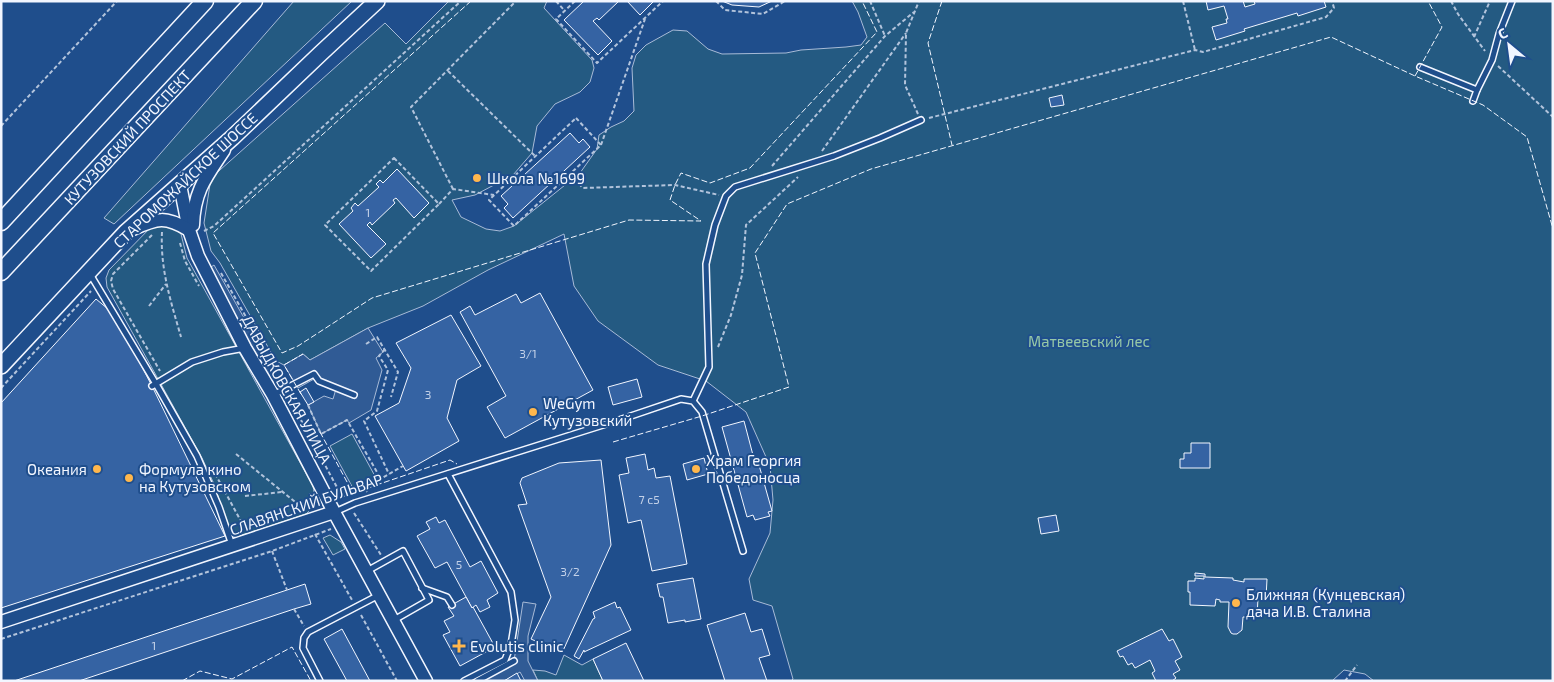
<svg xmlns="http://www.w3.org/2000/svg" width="1554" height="682" font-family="'Exo 2',sans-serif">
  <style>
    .green { fill: #245a82; stroke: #a8bbd7 }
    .parking { fill: #305b95; stroke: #a8bbd7 }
    .building { fill: #3563a3; stroke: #f2f6ff }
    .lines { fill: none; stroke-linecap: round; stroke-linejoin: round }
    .service-casing { stroke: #f2f6ff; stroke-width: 8 }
    .tertiary-casing { stroke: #f2f6ff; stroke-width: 15 }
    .secondary-casing { stroke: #f2f6ff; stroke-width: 18 }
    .primary-casing { stroke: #f2f6ff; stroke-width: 19 }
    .path { stroke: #b3c4dc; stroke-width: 2; stroke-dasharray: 4 2.5; stroke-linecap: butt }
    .service { stroke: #1f4e8c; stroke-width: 5 }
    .tertiary { stroke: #1f4e8c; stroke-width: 12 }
    .secondary { stroke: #1f4e8c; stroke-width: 15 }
    .primary { stroke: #1f4e8c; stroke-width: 16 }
    .fence { stroke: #f2f6ff; stroke-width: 1; stroke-dasharray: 6 2.5; stroke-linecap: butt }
    .poi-dot { fill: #ffb74d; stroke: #1f4e8c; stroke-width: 2 }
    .labels { text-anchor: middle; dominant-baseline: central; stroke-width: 4; stroke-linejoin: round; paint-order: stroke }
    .number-label { font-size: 12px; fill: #c3d1e8 }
    .street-label { font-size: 15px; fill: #f2f6ff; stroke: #1f4e8c }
    .poi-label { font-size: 15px; fill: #f2f6ff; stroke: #1f4e8c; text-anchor: start }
    .park-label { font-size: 15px; fill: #97c8a6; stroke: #1f4e8c }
  </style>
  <rect width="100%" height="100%" fill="#1f4e8c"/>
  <g class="green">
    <polygon points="294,1 352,1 114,224 104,218"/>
    <polygon points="449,1 547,1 544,8 592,60 594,68 590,82 580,92 555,104 537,126 532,153 513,175 475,195 452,200 461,217 486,229 500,231 514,226 580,173 597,149 599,135 611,127 624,121 634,111 632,68 636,55 646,45 673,30 687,31 708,49 722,54 786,53 801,50 846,47 861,45 867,37 858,12 852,1 1553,1 1553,681 1374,681 1365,674 1344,670 1332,681 791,681 793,679 772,606 753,600 749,579 770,533 773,500 770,466 746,412 706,381 658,365 598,321 574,286 564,234 488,270 423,306 368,328 310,360 303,354 284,365 276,361 220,263 211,251 204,223 211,178 385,23 406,44"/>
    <path d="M155,223L172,226L181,234L187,258L313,486C315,495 315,507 306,514L237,537L233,536L230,532L214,484L202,458L107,287L106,278L109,270Z"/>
    <polygon points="352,434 376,478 354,490 330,446"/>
    <polygon points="330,535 341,542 345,549 333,555 323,538"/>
    <polygon points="564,655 582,665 593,659 603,681 538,681 533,670 545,671 556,675"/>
  </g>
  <g class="parking">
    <polygon points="214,265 273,369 267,373 208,269"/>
    <polygon points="368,328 383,352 376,358 382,370 371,410 349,423 347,420 321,434 308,405 324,396 333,399 336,389 314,379 298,388 284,365 303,354 310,360"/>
    <polygon points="523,602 536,604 528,636 528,661 538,681 525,681 520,672 504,681 477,681 514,661"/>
  </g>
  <g class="building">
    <polygon points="584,1 619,1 599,20 597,18 593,21 612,41 598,55 564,20"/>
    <polygon points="627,1 654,1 640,15"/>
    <polygon points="722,1 772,1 759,7 732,5"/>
    <polygon points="1206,1 1243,1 1245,7 1255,4 1254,1 1324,1 1326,7 1298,16 1297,13 1244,29 1245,31 1216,40 1212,27 1227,23 1226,19 1228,19 1224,6 1208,10"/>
    <polygon points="1062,95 1064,105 1051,107 1049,98"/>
    <polygon points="570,133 579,143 583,139 590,147 513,218 504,208 508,204 501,196"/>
    <polygon points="397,169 429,203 414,218 396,198 393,200 395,203 372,225 370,222 367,225 386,244 371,258 339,224 353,211 351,208 355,203 358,206 379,187 376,184 380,180 383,183"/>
    <polygon points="540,293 593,390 505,438 487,407 506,396 460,312 470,306 475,315 516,294 521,303"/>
    <polygon points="96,299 114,314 152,386 225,536 1,608 1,403"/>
    <polygon points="451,315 481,366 457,380 447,418 459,441 406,471 375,416 399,403 411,368 396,343"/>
    <polygon points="637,379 642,397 613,405 608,387"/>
    <polygon points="306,388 314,402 308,405 300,392"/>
    <polygon points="744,421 754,459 757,458 772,511 768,512 770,516 755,520 753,515 747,517 722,427"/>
    <polygon points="1191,443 1210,443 1210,468 1180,468 1180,459 1184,459 1184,453 1191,453"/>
    <polygon points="645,454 648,470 654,468 656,478 670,476 687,564 652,571 641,520 628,523 619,475 629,473 626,458"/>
    <polygon points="704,458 708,474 687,480 683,464"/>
    <polygon points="601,460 611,545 562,653 531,639 551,597 518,505 527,504 520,483 522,478 559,463"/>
    <polygon points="1056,515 1059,531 1041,534 1038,518"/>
    <polygon points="436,517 439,523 445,520 470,567 481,561 498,593 487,600 490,607 480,612 476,605 472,608 447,562 435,568 417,536 430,529 426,522"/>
    <polygon points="1195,573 1205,574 1205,577 1233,578 1233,580 1244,582 1244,579 1267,579 1266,598 1258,598 1257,617 1243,617 1242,630 1237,634 1233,634 1231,633 1228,627 1229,602 1220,602 1220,600 1216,599 1215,606 1190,605 1190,592 1188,592 1188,581 1195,581 1195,578 1204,579 1204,576 1195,576"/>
    <polygon points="693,578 701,619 685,622 685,620 668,623 663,597 660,597 657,584"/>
    <polygon points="305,584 311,604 294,609 79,681 14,681"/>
    <polygon points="466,597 472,608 473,607 495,647 460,666 443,635 450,632 444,621 454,616 448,607"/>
    <polygon points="615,602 617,608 620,607 631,630 584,652 584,650 579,659 574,656 593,619 595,618 593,612"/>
    <polygon points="745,613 751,632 762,629 770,655 759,658 767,681 725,681 707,625"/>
    <polygon points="342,629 370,681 347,681 324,639"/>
    <polygon points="1162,629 1169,641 1173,639 1182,657 1175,661 1180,670 1173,674 1176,678 1172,681 1156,681 1152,673 1155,671 1150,660 1135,668 1132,663 1128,665 1123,656 1120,657 1117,651"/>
    <polygon points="626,643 644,681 603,681 593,659"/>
    <polygon points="517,673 521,681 504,681"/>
  </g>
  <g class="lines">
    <defs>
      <g id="service">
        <polyline points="1420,67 1477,90 1492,60 1499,34 1512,1"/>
        <polyline points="1473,101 1477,90"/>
        <polyline points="90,274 156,384 197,456 219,507 232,545"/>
        <polyline points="152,386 192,362 223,352 245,348"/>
        <polyline points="273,395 314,374 319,381 354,395"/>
        <polyline points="693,401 709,367 706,264 715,225 726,196 735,187 834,156 880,138 921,120"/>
        <polyline points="448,474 511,592 515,620 511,645 505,660 464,681"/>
        <polyline points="335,512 355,503 622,419 681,399 693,401 702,412 743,551"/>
        <polyline points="367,571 403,551 429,600 394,620"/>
        <polyline points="422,588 447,597 452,605"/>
        <polyline points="320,681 303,648 304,638 308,632 379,595"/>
        <polyline points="477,681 514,661"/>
      </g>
      <g id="tertiary">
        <polyline points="180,185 189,230 198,256 245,348 273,395 334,512 426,681"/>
        <path d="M193,225C194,191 206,177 224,150"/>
        <path d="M133,229C158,218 165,216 189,230"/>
        <polyline points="1,622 334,512"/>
      </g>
      <polyline id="secondary" points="1,366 126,232 232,138 320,54 377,1"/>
      <g id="primary">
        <polyline points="1,222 205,1"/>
        <polyline points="1,272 254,1"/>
      </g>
    </defs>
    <use href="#service" class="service-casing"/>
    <use href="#tertiary" class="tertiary-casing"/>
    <use href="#secondary" class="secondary-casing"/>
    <use href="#primary" class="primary-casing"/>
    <g class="path">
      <polyline points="556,1 564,10"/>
      <polyline points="575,1 556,19 597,63 663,1"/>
      <polyline points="716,1 725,10 763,14 785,1"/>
      <polyline points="870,1 885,36"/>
      <polyline points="1183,1 1195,50"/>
      <polyline points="1451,1 1458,14 1485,51"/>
      <polyline points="1474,37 1490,1"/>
      <polyline points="1498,66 1553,117"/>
      <polyline points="448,71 535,156"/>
      <polyline points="918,114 905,85 906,33 919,1"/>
      <polygon points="576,118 601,145 514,226 489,200"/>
      <polyline points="929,118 1195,50 1203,52 1326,17 1334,8 1332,1"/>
      <polyline points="1,126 117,1"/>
      <polyline points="601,145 645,19"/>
      <polyline points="822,151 906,33"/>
      <polygon points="394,158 439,204 371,271 325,225"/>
      <polyline points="772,166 885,36 914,12"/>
      <polyline points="570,174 583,188 675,185 719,195"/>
      <polyline points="453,189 411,107 516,1"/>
      <polyline points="439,204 453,189 494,195"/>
      <polyline points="204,231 214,226 461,1"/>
      <path d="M162,232C160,269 171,302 181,337"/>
      <polyline points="152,235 113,274 111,281 113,289 160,371"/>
      <polyline points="180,243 185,261 199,286"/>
      <polyline points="221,273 283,382"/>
      <polyline points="149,306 166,284"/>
      <polyline points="366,344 377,337 398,372 391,397"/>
      <polyline points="718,347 731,315 742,275 746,225 798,177"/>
      <polyline points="385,349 379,356 388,370 377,411 364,421 389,474"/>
      <polyline points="1,388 91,291"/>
      <polyline points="308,405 321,434 347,420 381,479"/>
      <polyline points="301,420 340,493 346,498"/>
      <polyline points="236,454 305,510 310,500 310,493"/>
      <polyline points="212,468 242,523 249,527"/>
      <polyline points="367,492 365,488 403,466"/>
      <polyline points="245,496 282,492"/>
      <polyline points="354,513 381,555"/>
      <polyline points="315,534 352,600"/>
      <polyline points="272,551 287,590"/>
      <polyline points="294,609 304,626"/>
      <polyline points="361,615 397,681"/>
      <polyline points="1,639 272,551 331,529"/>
      <polyline points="1345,681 1357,665"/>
    </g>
    <use href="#service" class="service"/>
    <use href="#tertiary" class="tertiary"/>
    <use href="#secondary" class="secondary"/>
    <use href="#primary" class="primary"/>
    <g class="fence">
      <polyline points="471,1 213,233 282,353 298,346 372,298 629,220 701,221 670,200 675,185 681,173 710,183 750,168 877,32 862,1"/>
      <polyline points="942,1 928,43 952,145"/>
      <polyline points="1415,76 1442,27 1428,1"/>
      <polyline points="301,394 284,365 303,354"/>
      <polyline points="320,432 353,493 450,460 457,464"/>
      <polyline points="613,442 702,416 789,387 755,253 787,204 871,169 1331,37 1415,76 1483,105 1527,137 1553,229"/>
      <polyline points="182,681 200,671 232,679 292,647 311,681"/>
    </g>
  </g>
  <g class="poi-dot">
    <circle cx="477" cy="178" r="5"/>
    <circle cx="533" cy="412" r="5"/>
    <circle cx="97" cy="469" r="5"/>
    <circle cx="696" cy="469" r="5"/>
    <circle cx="129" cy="478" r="5"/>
    <circle cx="1236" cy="603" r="5"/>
    <path d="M456.5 638.5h5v5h5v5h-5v5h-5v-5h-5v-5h5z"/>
  </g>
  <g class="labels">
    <g class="number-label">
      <text x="368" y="212">1</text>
      <text x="528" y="353">3/1</text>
      <text x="428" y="394">3</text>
      <text x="649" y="499">7 с5</text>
      <text x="459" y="564">5</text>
      <text x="570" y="571">3/2</text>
      <text x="154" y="645">1</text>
    </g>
    <g class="street-label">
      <text transform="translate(127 137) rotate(-47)">КУТУЗОВСКИЙ ПРОСПЕКТ</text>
      <text transform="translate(185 180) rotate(-43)">СТАРОМОЖАЙСКОЕ ШОССЕ</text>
      <text transform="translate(287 389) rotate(61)">ДАВЫДКОВСКАЯ УЛИЦА</text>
      <text transform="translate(306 504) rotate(-19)">СЛАВЯНСКИЙ БУЛЬВАР</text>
    </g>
    <g class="poi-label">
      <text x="487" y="178">Школа №1699</text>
      <text x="543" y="403">WeGym<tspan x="543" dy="17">Кутузовский</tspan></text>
      <text x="706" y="460">Храм Георгия<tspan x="706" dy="17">Победоносца</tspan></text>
      <text x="87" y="469" text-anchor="end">Океания</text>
      <text x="139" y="469">Формула кино<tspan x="139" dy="17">на Кутузовском</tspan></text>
      <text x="1246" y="594">Ближняя (Кунцевская)<tspan x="1246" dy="17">дача И.В. Сталина</tspan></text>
      <text x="470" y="646">Evolutis clinic</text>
    </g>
    <g class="park-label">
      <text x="1089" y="341">Матвеевский лес</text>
    </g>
  </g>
  <rect width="1554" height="682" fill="none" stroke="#f2f6ff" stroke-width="5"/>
  <g transform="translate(1509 45) rotate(331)" stroke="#1f4e8c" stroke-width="4" paint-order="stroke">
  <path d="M0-4L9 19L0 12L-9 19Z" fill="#f2f6ff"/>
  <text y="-8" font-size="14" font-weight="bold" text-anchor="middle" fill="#f2f6ff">С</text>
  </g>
</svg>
